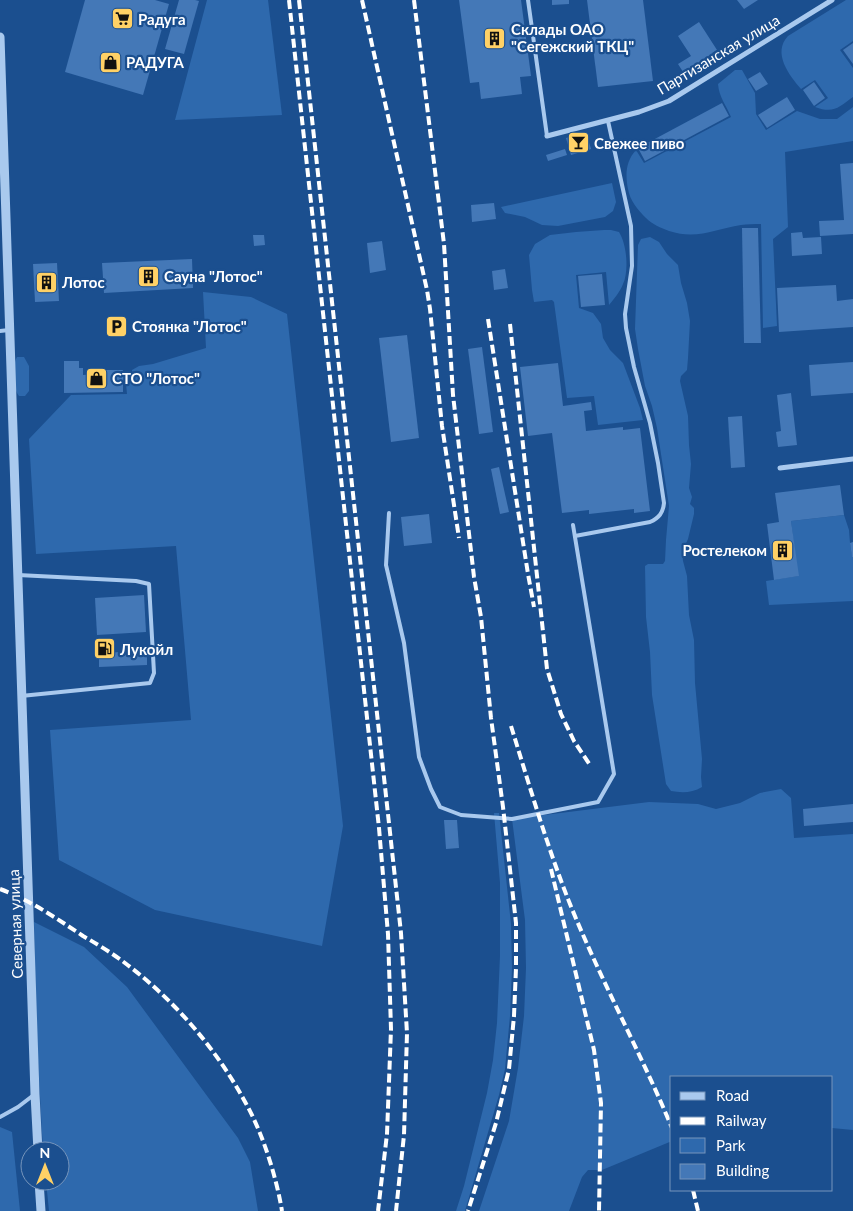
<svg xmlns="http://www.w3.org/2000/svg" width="853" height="1211" font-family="Lato,sans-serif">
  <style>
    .green { fill: #2e69ad }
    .building { fill: #4478b7 }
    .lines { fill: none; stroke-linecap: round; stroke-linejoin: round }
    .service { stroke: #a9c9ee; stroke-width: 4 }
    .minor { stroke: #a9c9ee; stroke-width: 5 }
    .tertiary { stroke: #a9c9ee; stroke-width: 9 }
    .rail { stroke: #fff; stroke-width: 4; stroke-dasharray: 9 4; stroke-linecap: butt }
    .labels { text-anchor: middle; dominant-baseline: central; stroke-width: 4.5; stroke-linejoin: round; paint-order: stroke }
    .poi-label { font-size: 15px; font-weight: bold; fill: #fff; stroke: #1b4f8f; text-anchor: start }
    .street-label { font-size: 15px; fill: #fff; stroke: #1b4f8f }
  </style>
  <rect width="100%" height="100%" fill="#1b4f8f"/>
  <g class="green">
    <polygon points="207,0 268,0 282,115 175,120"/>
    <path d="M846,0H853V41L840,50L853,68V97C839,107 834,114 815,107L828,98L815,80L801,89C789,75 772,53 788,36Z"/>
    <path d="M735,70H742L755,93L756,114L766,130L797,111L820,119H837L853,107V141L785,152L788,227L773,239L777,326L763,328L761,224C754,224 747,224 741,225C715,229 697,240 669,231C661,228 652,224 646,218C638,210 630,201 628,189C625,174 626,161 636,150L644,163L731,117C726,105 719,97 718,84Z"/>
    <polygon points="612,183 616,202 613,211 605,217 558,226 542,225 525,217 505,213 501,207"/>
    <path d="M604,230H611L619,232C627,245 629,271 623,284C620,292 614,299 609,305L606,272L576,275L579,308L593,313L601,324L603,338L610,350L623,363L640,408L643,420L598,425L594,396L567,398L554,302L552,300L534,302L532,290L529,255L535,244L550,235L576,232Z"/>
    <path d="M650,237L659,242L667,254L678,265L681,283L687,303L690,321L688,358L687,370L681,376L680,381L688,416L689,445L691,464L689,488L692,497L690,504L694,508V514L688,539L682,552L683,561L687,576L689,615L694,640L695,683L702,759L701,777L702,787C692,793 682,793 671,791L666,784L652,695L650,652L646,617L645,566L648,564H663L665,561L666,540L669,506L657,428L652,406L645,386L638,349L635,329L638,245L641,239Z"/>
    <polygon points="203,292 251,297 287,314 343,826 322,946 155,910 59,860 50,730 191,720 176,546 36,554 29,439 71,395 127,394 126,384 132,381 132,370 139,366 153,364 206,348"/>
    <path d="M17,357H24L29,366V391L25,396H19C12,388 12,365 17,357Z"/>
    <polygon points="844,515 849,530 850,543 852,556 853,557 853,601 769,605 766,581 798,576 791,521"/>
    <polygon points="781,789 791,798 794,838 853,834 853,1130 832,1128 832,1077 672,1077 672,1141 602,1170 588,1170 582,1177 569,1211 479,1211 509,1121 518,1068 524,1016 526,968 525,920 512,819 649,802 698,804 716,809 740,803 760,793"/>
    <polygon points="494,813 499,813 511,924 512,968 510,1016 505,1069 499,1095 467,1204 465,1211 456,1211 464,1186 487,1093 493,1060 497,1023 500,956 500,883"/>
    <polygon points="34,922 84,947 127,987 238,1138 250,1162 258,1211 49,1211 46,1181 60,1181 60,1151 43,1151 36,1023"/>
    <polygon points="0,1127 12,1132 20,1211 0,1211"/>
  </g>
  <g class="building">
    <polygon points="85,0 155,0 169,4 143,95 65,72"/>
    <polygon points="179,0 195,0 199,1 184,54 165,49"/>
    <polygon points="459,0 521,0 531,76 520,77 522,94 481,99 479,82 470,83"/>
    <polygon points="552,0 569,0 569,4 552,5"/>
    <polygon points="587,0 643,0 653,81 598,87"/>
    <polygon points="737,0 758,0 744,9"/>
    <polygon points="699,22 717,50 712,53 714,56 685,75 678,64 691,56 678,36"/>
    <polygon points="853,43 853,64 843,50"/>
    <polygon points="760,72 768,84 756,91 748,79"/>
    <polygon points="814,82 825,98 814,106 803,90"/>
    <polygon points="787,97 795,110 767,128 758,115"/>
    <polygon points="722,103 729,116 645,161 638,148"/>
    <polygon points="586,132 591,149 571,155 566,138"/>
    <polygon points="565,149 567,155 548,161 546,155"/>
    <polygon points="853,163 853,234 820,236 819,221 844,220 840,164"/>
    <polygon points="494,203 496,219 472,222 471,205"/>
    <polygon points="742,228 758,228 761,343 744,343"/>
    <polygon points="802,232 803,238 821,237 822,254 792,256 791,233"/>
    <polygon points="253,235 264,235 265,245 254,246"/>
    <polygon points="382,241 386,270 370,273 367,243"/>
    <polygon points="192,259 193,288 104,293 102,263"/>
    <polygon points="57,263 59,301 35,302 33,264"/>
    <polygon points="505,269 508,288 494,290 492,271"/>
    <polygon points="602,274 605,305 581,307 578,276"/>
    <polygon points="836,285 837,301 853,299 853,327 779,332 777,288"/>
    <polygon points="407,335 419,438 391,442 379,338"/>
    <polygon points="482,347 493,432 479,434 468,349"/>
    <polygon points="64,361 79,361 79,368 83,368 83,375 95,374 95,370 123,370 123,375 129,375 129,381 123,381 123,392 64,393"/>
    <polygon points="853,362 853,393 811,396 809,365"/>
    <polygon points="558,363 563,406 591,402 592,410 584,411 586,431 623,427 623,430 640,428 650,511 634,513 634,509 589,514 589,510 562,513 552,433 528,436 520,367"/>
    <polygon points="791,393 797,445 778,447 776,432 781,431 777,395"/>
    <polygon points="742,416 745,467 731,468 728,417"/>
    <polygon points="499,467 509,512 500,514 491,469"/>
    <polygon points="840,485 844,515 791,521 799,576 774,580 767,524 779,522 775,493"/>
    <polygon points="429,514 432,543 404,546 401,517"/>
    <polygon points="853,542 853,557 852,557 850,543"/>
    <polygon points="144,595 146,632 97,635 95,598"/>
    <polygon points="147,651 147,665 99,667 99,653"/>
    <polygon points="853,804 853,822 804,826 803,809"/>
    <polygon points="444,820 457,820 459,848 446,849"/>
  </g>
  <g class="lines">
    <g class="service">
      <polyline points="528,0 547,136"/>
      <polyline points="0,331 9,330"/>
      <polyline points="389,513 386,565 404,643 419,757 431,789 440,807 461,815 512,819 598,802 614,774 573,525"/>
      <path d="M575,536L650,522C659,518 663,513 664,503L658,463L650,423L634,367L626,328L625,314L632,266L631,226L608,121"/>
      <polyline points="18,575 136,581 149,584 154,673 150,683 21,696"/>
      <polyline points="0,1117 18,1107 35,1094"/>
    </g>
    <g class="minor">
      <polyline points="547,136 639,112 669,101 832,0"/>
      <polyline points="780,468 853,459"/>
    </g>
    <g class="tertiary">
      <polyline points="0,37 35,1094 38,1151"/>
      <polyline points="39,1181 41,1211"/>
    </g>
    <g class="rail">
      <polyline points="289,0 379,828 388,934 391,1029 387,1134 378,1211"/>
      <polyline points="299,0 401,933 407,1033 404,1135 396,1211"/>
      <polyline points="362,0 427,290 430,309 442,426 459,538"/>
      <polyline points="414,0 444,244 453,395 474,577 481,617 491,718 503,807 516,923 516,968 514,1016 509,1069 496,1123 468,1211"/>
      <polyline points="488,319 528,574 534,607"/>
      <polyline points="510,324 547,669 561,714 574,741 590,765"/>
      <path d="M511,726C529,784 546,843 568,899C599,977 640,1051 672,1128"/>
      <polyline points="551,869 594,1050 601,1103 599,1211"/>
      <path d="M0,889C30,900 56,918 83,936C97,944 112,953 125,963C173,999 215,1047 244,1100C262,1131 276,1175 282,1211"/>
      <polyline points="693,1190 698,1211"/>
    </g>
  </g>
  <defs>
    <symbol id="supermarket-square" viewBox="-11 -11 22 22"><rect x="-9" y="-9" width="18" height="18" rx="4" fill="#ffd166" stroke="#1b4f8f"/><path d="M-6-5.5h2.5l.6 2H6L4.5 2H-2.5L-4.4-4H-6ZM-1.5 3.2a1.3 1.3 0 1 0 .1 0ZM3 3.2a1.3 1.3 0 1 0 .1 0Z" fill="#111"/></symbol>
    <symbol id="building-square" viewBox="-11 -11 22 22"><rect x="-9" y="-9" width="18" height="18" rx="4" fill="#ffd166" stroke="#1b4f8f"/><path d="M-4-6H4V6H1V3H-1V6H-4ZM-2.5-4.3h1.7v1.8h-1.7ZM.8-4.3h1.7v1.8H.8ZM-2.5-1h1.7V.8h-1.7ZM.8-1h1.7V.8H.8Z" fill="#111"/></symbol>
    <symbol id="shop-square" viewBox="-11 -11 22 22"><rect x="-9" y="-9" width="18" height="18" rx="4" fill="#ffd166" stroke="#1b4f8f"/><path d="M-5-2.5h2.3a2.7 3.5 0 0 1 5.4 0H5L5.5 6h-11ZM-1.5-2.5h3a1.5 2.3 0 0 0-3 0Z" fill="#111"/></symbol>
    <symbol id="bar-square" viewBox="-11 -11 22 22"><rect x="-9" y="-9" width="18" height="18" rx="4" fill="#ffd166" stroke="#1b4f8f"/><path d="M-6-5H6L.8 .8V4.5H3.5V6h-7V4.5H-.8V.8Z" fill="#111"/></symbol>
    <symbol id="parking-square" viewBox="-11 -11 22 22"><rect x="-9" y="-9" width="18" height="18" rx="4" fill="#ffd166" stroke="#1b4f8f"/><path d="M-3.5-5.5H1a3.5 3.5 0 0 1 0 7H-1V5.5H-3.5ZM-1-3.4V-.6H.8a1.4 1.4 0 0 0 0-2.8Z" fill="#111"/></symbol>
    <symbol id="fuel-square" viewBox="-11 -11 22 22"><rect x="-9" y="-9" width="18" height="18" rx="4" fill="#ffd166" stroke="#1b4f8f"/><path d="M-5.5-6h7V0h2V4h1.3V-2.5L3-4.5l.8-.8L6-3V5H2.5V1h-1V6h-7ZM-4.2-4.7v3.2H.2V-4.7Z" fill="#111"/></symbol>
  </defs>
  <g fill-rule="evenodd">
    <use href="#supermarket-square" x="110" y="6" width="25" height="25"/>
    <use href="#building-square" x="482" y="26" width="25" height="25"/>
    <use href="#shop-square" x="98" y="50" width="25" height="25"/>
    <use href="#bar-square" x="566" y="130" width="25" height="25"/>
    <use href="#building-square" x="136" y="264" width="25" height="25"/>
    <use href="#building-square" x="34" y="270" width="25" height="25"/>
    <use href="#parking-square" x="104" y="314" width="25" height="25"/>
    <use href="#shop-square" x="84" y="366" width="25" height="25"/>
    <use href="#building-square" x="770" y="538" width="25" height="25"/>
    <use href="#fuel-square" x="92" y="636" width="25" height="25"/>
  </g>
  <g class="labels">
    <g class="poi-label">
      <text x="138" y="19">Радуга</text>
      <text x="511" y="29">Склады ОАО<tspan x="511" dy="17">"Сегежский ТКЦ"</tspan></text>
      <text x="126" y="62">РАДУГА</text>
      <text x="594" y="143">Свежее пиво</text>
      <text x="164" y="276">Сауна "Лотос"</text>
      <text x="62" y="282">Лотос</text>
      <text x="132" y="326">Стоянка "Лотос"</text>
      <text x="112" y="378">СТО "Лотос"</text>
      <text x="767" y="550" text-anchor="end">Ростелеком</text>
      <text x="120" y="649">Лукойл</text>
    </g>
    <g class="street-label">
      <text transform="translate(718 54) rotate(-31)">Партизанская улица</text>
      <text transform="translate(15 924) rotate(-92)">Северная улица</text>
    </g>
  </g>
  <rect x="670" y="1076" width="162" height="115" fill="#1b4f8f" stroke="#7695bc"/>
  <rect x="680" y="1092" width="25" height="8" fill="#a9c9ee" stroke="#7695bc"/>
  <text x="716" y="1101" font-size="15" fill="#ffffff">Road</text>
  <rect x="680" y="1117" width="25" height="8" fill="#ffffff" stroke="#7695bc"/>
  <text x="716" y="1126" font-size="15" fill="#ffffff">Railway</text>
  <rect x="680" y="1138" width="25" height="15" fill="#2e69ad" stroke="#7695bc"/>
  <text x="716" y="1151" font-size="15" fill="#ffffff">Park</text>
  <rect x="680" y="1164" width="25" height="15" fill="#4478b7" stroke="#7695bc"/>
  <text x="716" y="1176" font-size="15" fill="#ffffff">Building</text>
  <g transform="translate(45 1166)"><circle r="24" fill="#1b4f8f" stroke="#7695bc"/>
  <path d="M0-4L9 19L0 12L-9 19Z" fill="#ffd166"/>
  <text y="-8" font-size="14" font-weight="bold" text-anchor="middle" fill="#ffffff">N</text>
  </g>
</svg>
